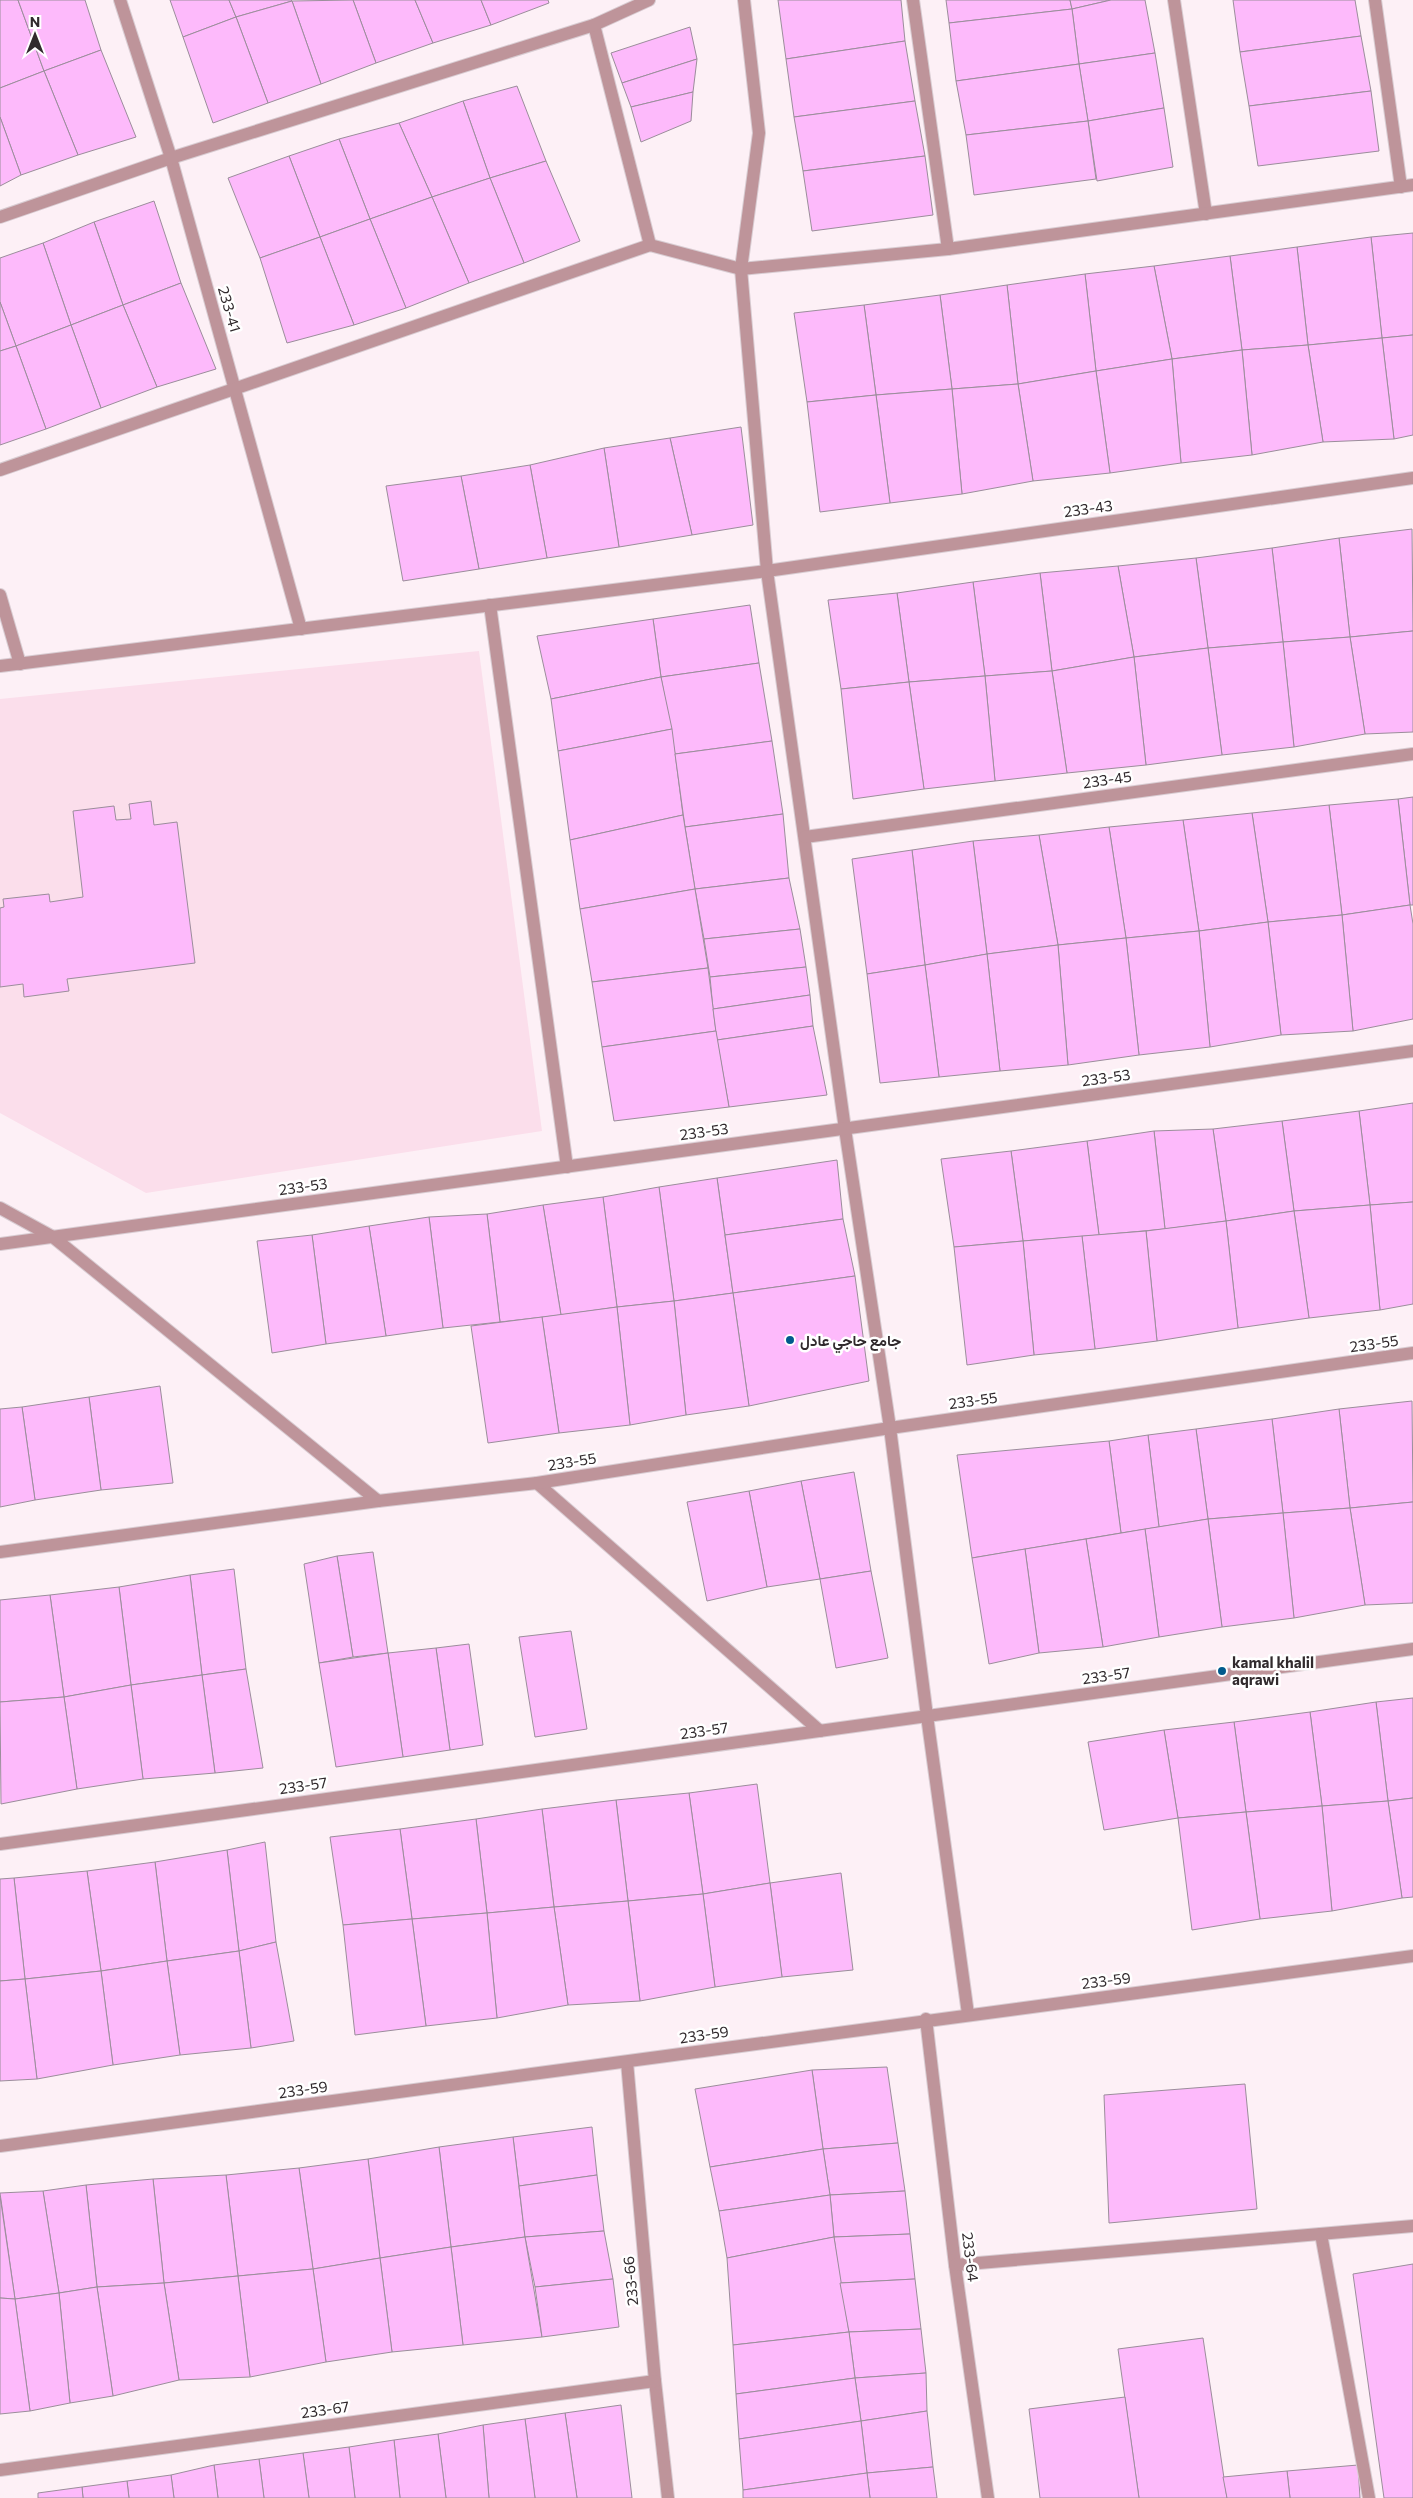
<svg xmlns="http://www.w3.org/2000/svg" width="1413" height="2498" font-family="Commissioner,Vazirmatn,sans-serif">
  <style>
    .built { fill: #fbdeeb }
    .building { fill: #fdbafb; stroke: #9b8d9b }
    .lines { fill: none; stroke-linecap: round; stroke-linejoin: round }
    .lane-casing { stroke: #d8ccd2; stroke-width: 14 }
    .street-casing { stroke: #d8ccd2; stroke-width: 14 }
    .lane { stroke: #be949a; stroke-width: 12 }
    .street { stroke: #be949a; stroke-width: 12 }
    .poi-dot { fill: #005a8c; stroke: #fff; stroke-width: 2 }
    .labels { text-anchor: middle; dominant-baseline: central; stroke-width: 5; stroke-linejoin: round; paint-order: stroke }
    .street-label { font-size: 15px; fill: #312a2d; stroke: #fff }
    .poi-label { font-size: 15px; font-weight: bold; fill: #312a2d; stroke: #fff; text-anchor: start }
  </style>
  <rect width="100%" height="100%" fill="#fdf0f6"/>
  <polygon class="built" points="479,651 542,1131 146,1193 0,1113 0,699"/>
  <g class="building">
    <polygon points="0,0 18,0 44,71 0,88"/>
    <polygon points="18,0 85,0 101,50 44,71"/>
    <polygon points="170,0 229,0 236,17 183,37"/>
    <polygon points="229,0 291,0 292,1 236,17"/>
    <polygon points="353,0 415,0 433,43 376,63"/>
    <polygon points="353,0 376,63 321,84 292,1"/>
    <polygon points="415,0 481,0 491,25 433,43"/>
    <polygon points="481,0 548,0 549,3 491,25"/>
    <polygon points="778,0 901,0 905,41 786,59"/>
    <polygon points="946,0 1070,0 1072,9 949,23"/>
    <polygon points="1070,0 1111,0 1072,9"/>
    <polygon points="1111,0 1145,0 1155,53 1079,64 1072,9"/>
    <polygon points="1233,0 1355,0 1361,36 1240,52"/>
    <polygon points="292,1 321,84 268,103 236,17"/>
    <polygon points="1072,9 1079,64 956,81 949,23"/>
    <polygon points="236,17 268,103 213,123 183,37"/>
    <polygon points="690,27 697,59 622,83 611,53"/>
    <polygon points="1361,36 1371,91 1249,106 1240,52"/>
    <polygon points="905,41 915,101 794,117 786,59"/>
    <polygon points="101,50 136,137 78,155 44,71"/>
    <polygon points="1155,53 1164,108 1088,121 1079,64"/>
    <polygon points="697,59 693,92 631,107 622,83"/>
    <polygon points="1079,64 1088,121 966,135 956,81"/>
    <polygon points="44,71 78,155 21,175 0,117 0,88"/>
    <polygon points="517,86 546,161 490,178 463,101"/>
    <polygon points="1371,91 1379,151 1258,166 1249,106"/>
    <polygon points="693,92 691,121 641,142 631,107"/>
    <polygon points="463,101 490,178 432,197 399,123"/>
    <polygon points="915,101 925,156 803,171 794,117"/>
    <polygon points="1164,108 1173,167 1097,181 1088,121"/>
    <polygon points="0,117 21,175 0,186"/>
    <polygon points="1088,121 1096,179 974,195 966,135"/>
    <polygon points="399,123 432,197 370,219 339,139"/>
    <polygon points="339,139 370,219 320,237 289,156"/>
    <polygon points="289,156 320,237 260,258 228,178"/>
    <polygon points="925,156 933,215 812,231 803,171"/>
    <polygon points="546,161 580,241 524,263 490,178"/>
    <polygon points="490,178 524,263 469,283 432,197"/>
    <polygon points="432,197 469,283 406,308 370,219"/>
    <polygon points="154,201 181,283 123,305 94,222"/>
    <polygon points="370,219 406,308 354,325 320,237"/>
    <polygon points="94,222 123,305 71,325 43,243"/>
    <polygon points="1413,233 1413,335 1382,338 1371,237"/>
    <polygon points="320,237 354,325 287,343 260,258"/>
    <polygon points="1371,237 1382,338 1308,345 1297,247"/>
    <polygon points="43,243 71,325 16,346 0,302 0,258"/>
    <polygon points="1297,247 1308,345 1242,350 1230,256"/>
    <polygon points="1230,256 1242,350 1172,359 1154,266"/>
    <polygon points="1154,266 1172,359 1096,371 1085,274"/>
    <polygon points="1085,274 1096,371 1018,384 1007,285"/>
    <polygon points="181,283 216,369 157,387 123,305"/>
    <polygon points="1007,285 1018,384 952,389 940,295"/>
    <polygon points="940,295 952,389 876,395 864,305"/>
    <polygon points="0,302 16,346 0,351"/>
    <polygon points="123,305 157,387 101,408 71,325"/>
    <polygon points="864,305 876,395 807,402 794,313"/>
    <polygon points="71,325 101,408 46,429 16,346"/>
    <polygon points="1413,335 1413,435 1394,439 1382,338"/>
    <polygon points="1382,338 1394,439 1323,442 1308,345"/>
    <polygon points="1308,345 1323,442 1252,455 1242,350"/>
    <polygon points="16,346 46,429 0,445 0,351"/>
    <polygon points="1242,350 1252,455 1181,463 1172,359"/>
    <polygon points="1172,359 1181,463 1110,473 1096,371"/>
    <polygon points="1096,371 1110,473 1033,481 1018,384"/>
    <polygon points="1018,384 1033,481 962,494 952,389"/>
    <polygon points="952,389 962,494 890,503 876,395"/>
    <polygon points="876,395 890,503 820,512 807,402"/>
    <polygon points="741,427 753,525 692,535 670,438"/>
    <polygon points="670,438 692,535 619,547 604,448"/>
    <polygon points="604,448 619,547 547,558 530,465"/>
    <polygon points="530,465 547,558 479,569 461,476"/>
    <polygon points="461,476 479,569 403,581 386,486"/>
    <polygon points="1412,529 1413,631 1350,637 1339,538"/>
    <polygon points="1339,538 1350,637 1283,642 1272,548"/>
    <polygon points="1272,548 1283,642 1208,648 1196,558"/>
    <polygon points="1196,558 1208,648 1134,657 1118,566"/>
    <polygon points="1118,566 1134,657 1052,671 1040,573"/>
    <polygon points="1040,573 1052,671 985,676 973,582"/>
    <polygon points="973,582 985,676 909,682 897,593"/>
    <polygon points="897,593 909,682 841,689 828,600"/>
    <polygon points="750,605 759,663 661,677 653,619"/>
    <polygon points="653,619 661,677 551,699 537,636"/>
    <polygon points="1413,631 1413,732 1365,734 1350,637"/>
    <polygon points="1350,637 1365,734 1294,747 1283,642"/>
    <polygon points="1283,642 1294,747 1222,755 1208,648"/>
    <polygon points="1208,648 1222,755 1146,765 1134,657"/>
    <polygon points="1134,657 1146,765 1067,773 1052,671"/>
    <polygon points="759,663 772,741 675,754 661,677"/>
    <polygon points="1052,671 1067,773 995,781 985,676"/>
    <polygon points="985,676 995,781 924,789 909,682"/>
    <polygon points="661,677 672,729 558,751 551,699"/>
    <polygon points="909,682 924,789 853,799 841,689"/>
    <polygon points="672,729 683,815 570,840 558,751"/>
    <polygon points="772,741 783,814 685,827 675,754"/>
    <polygon points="1413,797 1413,905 1410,905 1398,799"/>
    <polygon points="1398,799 1410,905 1342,915 1329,805"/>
    <polygon points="151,801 154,825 177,822 195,963 67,979 69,991 24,997 23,984 0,987 0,908 4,907 3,899 49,894 50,902 83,897 73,811 114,806 116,820 131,819 129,804"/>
    <polygon points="1329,805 1342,915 1268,922 1252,813"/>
    <polygon points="1252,813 1268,922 1199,931 1183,820"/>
    <polygon points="783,814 789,878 695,889 685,827"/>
    <polygon points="683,815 695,889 580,909 570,840"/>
    <polygon points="1183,820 1199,931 1126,938 1109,827"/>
    <polygon points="1109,827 1126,938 1058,945 1039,835"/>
    <polygon points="1039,835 1058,945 987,954 973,841"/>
    <polygon points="973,841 987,954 925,965 912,850"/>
    <polygon points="912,850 925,965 867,974 852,859"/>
    <polygon points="789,878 800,929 704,939 695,889"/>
    <polygon points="695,889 708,968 592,982 580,909"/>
    <polygon points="1410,905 1413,924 1413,1019 1353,1031 1342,915"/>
    <polygon points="1342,915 1353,1031 1281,1035 1268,922"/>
    <polygon points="1268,922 1281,1035 1210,1047 1199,931"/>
    <polygon points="800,929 806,967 710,977 704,939"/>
    <polygon points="1199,931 1210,1047 1139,1055 1126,938"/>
    <polygon points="1126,938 1139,1055 1068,1065 1058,945"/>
    <polygon points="1058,945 1068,1065 1000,1071 987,954"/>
    <polygon points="987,954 1000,1071 939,1077 925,965"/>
    <polygon points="925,965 939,1077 880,1083 867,974"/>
    <polygon points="806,967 810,995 713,1009 710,977"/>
    <polygon points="708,968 716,1031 602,1047 592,982"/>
    <polygon points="810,995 813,1026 717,1040 713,1009"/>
    <polygon points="813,1026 827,1095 729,1107 717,1040"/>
    <polygon points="716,1031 729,1107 614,1121 602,1047"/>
    <polygon points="1413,1103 1413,1202 1370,1205 1359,1111"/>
    <polygon points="1359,1111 1370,1205 1294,1211 1282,1121"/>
    <polygon points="1282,1121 1294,1211 1226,1221 1213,1129"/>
    <polygon points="1213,1129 1226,1221 1165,1229 1154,1131"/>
    <polygon points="1154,1131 1165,1229 1099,1235 1087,1141"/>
    <polygon points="1087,1141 1099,1235 1023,1241 1011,1151"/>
    <polygon points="1011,1151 1023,1241 954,1247 941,1159"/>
    <polygon points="837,1160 843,1219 725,1235 717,1178"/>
    <polygon points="717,1178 733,1293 674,1301 659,1187"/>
    <polygon points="659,1187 674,1301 617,1307 603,1197"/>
    <polygon points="603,1197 617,1307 561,1315 543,1205"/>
    <polygon points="1413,1202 1413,1304 1380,1310 1370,1205"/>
    <polygon points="543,1205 561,1315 500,1322 487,1214"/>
    <polygon points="1370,1205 1380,1310 1309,1318 1294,1211"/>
    <polygon points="1294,1211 1309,1318 1238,1328 1226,1221"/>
    <polygon points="487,1214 500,1322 443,1328 429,1217"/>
    <polygon points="429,1217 443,1328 386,1336 369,1226"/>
    <polygon points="843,1219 855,1276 733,1293 725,1235"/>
    <polygon points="1226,1221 1238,1328 1157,1341 1146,1231"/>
    <polygon points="369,1226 386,1336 326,1344 312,1235"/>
    <polygon points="1146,1231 1157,1341 1095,1349 1082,1236"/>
    <polygon points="312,1235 326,1344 272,1353 257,1241"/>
    <polygon points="1082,1236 1095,1349 1034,1355 1023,1241"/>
    <polygon points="1023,1241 1034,1355 967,1365 954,1247"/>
    <polygon points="855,1276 869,1381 749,1406 733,1293"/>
    <polygon points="733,1293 749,1406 686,1415 674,1301"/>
    <polygon points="674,1301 686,1415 630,1425 617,1307"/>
    <polygon points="617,1307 630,1425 559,1433 542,1317"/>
    <polygon points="542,1317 559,1433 488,1443 471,1326"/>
    <polygon points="160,1386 173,1483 101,1490 89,1397"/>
    <polygon points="89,1397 101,1490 35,1500 22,1407"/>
    <polygon points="1412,1401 1413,1502 1350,1508 1339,1409"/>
    <polygon points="22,1407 35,1500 0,1507 0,1409"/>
    <polygon points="1339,1409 1350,1508 1283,1513 1272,1419"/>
    <polygon points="1272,1419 1283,1513 1208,1519 1196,1429"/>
    <polygon points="1196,1429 1208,1519 1159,1527 1148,1435"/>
    <polygon points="1148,1435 1159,1527 1121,1533 1109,1441"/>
    <polygon points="1109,1441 1121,1533 972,1558 957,1455"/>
    <polygon points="854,1472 871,1571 820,1579 801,1481"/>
    <polygon points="801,1481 820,1579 767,1587 749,1491"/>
    <polygon points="749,1491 767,1587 707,1601 687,1502"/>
    <polygon points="1413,1502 1413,1603 1365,1605 1350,1508"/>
    <polygon points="1350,1508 1365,1605 1294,1618 1283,1513"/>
    <polygon points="1283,1513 1294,1618 1222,1627 1208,1519"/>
    <polygon points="1208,1519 1222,1627 1159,1637 1145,1529"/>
    <polygon points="1145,1529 1159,1637 1103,1647 1086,1539"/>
    <polygon points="1086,1539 1103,1647 1039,1653 1025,1549"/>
    <polygon points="1025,1549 1039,1653 989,1664 972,1558"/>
    <polygon points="373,1552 388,1653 353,1657 337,1556"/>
    <polygon points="337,1556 353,1657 319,1663 304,1564"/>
    <polygon points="234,1569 246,1669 202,1675 190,1575"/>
    <polygon points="871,1571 888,1658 836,1668 820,1579"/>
    <polygon points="190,1575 202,1675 131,1685 119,1587"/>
    <polygon points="119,1587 131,1685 64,1697 50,1595"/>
    <polygon points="50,1595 64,1697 0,1702 0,1600"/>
    <polygon points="571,1631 587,1729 535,1737 519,1637"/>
    <polygon points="469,1644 483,1745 450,1750 436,1648"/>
    <polygon points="436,1648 450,1750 403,1757 388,1653"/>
    <polygon points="388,1653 403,1757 336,1767 319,1663"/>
    <polygon points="246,1669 263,1768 215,1773 202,1675"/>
    <polygon points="202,1675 215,1773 143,1779 131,1685"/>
    <polygon points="131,1685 143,1779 77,1789 64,1697"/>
    <polygon points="64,1697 77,1789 1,1804 0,1702"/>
    <polygon points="1413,1698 1413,1798 1388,1801 1376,1702"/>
    <polygon points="1376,1702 1388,1801 1322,1806 1310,1712"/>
    <polygon points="1310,1712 1322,1806 1246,1812 1234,1722"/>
    <polygon points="1234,1722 1246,1812 1178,1818 1164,1730"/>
    <polygon points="1164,1730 1178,1818 1104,1830 1088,1742"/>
    <polygon points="757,1784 770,1883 703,1894 689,1793"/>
    <polygon points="689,1793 703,1894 628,1901 616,1800"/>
    <polygon points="1413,1798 1413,1897 1402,1898 1388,1801"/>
    <polygon points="616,1800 628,1901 554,1907 542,1809"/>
    <polygon points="1388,1801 1402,1898 1332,1911 1322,1806"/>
    <polygon points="1322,1806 1332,1911 1260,1919 1246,1812"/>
    <polygon points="542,1809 554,1907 487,1913 476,1819"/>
    <polygon points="1246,1812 1260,1919 1192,1930 1178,1818"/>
    <polygon points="476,1819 487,1913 412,1919 400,1829"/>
    <polygon points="400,1829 412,1919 343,1925 330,1837"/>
    <polygon points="265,1842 276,1942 239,1951 227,1850"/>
    <polygon points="227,1850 239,1951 167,1961 155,1862"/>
    <polygon points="155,1862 167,1961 101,1971 87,1871"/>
    <polygon points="87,1871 101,1971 25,1979 14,1878"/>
    <polygon points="841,1873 853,1970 782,1977 770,1883"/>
    <polygon points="14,1878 25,1979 0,1981 0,1879"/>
    <polygon points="770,1883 782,1977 715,1987 703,1894"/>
    <polygon points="703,1894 715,1987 640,2001 628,1901"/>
    <polygon points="628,1901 640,2001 568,2005 554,1907"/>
    <polygon points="554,1907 568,2005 497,2018 487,1913"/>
    <polygon points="487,1913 497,2018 426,2026 412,1919"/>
    <polygon points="412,1919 426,2026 355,2035 343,1925"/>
    <polygon points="276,1942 294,2041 251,2048 239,1951"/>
    <polygon points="239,1951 251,2048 180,2055 167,1961"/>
    <polygon points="167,1961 180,2055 113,2065 101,1971"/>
    <polygon points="101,1971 113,2065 37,2079 25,1979"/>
    <polygon points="25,1979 37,2079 0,2081 0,1981"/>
    <polygon points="887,2067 898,2143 823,2149 812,2070"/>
    <polygon points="812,2070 823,2149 710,2167 695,2089"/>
    <polygon points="1245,2084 1257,2209 1109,2223 1104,2095"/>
    <polygon points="592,2127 597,2175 519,2186 513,2137"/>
    <polygon points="513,2137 525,2237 451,2247 439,2147"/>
    <polygon points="898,2143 905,2191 830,2195 823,2149"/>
    <polygon points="439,2147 451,2247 380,2258 368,2159"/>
    <polygon points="823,2149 830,2195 719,2211 710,2167"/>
    <polygon points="368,2159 380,2258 313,2269 299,2168"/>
    <polygon points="299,2168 313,2269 238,2276 226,2175"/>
    <polygon points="226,2175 238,2276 164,2283 153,2179"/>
    <polygon points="597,2175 604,2231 525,2237 519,2186"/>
    <polygon points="153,2179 164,2283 97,2287 86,2185"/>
    <polygon points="86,2185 97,2287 59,2293 43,2191"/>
    <polygon points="43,2191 59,2293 15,2299 0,2193"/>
    <polygon points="905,2191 910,2234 834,2237 830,2195"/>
    <polygon points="830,2195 834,2237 727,2258 719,2211"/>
    <polygon points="0,2196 15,2299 0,2298"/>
    <polygon points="604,2231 613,2279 535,2287 525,2237"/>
    <polygon points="910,2234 915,2279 840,2283 834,2237"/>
    <polygon points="525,2237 542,2337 463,2345 451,2247"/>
    <polygon points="834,2237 849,2332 733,2345 727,2258"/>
    <polygon points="451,2247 463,2345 392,2352 380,2258"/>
    <polygon points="380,2258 392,2352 326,2362 313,2269"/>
    <polygon points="1413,2264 1413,2498 1384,2498 1353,2274"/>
    <polygon points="313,2269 326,2362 250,2377 238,2276"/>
    <polygon points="238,2276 250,2377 179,2380 164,2283"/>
    <polygon points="613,2279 619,2327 542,2337 535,2287"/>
    <polygon points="915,2279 921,2329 849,2332 840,2283"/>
    <polygon points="164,2283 179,2380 113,2396 97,2287"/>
    <polygon points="97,2287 113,2396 70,2403 59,2293"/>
    <polygon points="59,2293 70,2403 30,2411 15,2299"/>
    <polygon points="0,2298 15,2299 30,2411 0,2414"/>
    <polygon points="921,2329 926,2373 855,2378 849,2332"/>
    <polygon points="849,2332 855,2378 736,2394 733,2345"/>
    <polygon points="1203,2338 1227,2498 1139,2498 1118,2349"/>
    <polygon points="926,2373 927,2411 861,2421 855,2378"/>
    <polygon points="855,2378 861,2421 739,2439 736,2394"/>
    <polygon points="1125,2397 1139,2498 1040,2498 1029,2409"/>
    <polygon points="621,2405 632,2498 577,2498 565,2413"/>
    <polygon points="927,2411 933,2467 867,2473 861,2421"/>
    <polygon points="565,2413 577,2498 535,2498 525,2419"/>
    <polygon points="525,2419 535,2498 489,2498 483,2425"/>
    <polygon points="861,2421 867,2473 743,2490 739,2439"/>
    <polygon points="483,2425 489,2498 446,2498 438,2434"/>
    <polygon points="438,2434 446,2498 400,2498 394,2440"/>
    <polygon points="394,2440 400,2498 355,2498 349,2447"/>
    <polygon points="349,2447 355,2498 309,2498 303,2453"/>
    <polygon points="303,2453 309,2498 264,2498 259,2459"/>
    <polygon points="259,2459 264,2498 218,2498 214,2465"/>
    <polygon points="214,2465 218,2498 174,2498 171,2475"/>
    <polygon points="1358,2465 1360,2498 1290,2498 1287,2471"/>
    <polygon points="933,2467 937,2498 870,2498 867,2473"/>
    <polygon points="1287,2471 1290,2498 1227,2498 1223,2477"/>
    <polygon points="867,2473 870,2498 743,2498 743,2490"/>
    <polygon points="171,2475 174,2498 129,2498 127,2481"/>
    <polygon points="127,2481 129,2498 83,2498 82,2487"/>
    <polygon points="82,2487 83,2498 38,2498 38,2493"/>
  </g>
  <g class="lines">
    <defs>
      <polyline id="lane" points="1321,2234 1369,2498"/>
      <g id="street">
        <polyline points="120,0 171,158 301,629"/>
        <polyline points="744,0 759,133 741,269 767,571 845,1129 890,1428 927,1716 968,2014"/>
        <polyline points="913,0 948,249"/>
        <polyline points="1174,0 1206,214"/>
        <polyline points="1375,0 1401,187"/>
        <polyline points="594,25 650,245"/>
        <polyline points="0,217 171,158 594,25 649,0"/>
        <polyline points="0,470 650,245 741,269 948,249 1413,185"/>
        <polyline points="0,595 20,664"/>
        <polyline points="490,605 567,1167"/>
        <polyline points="0,666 767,571 1413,478"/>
        <polyline points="805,837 1413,754"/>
        <polyline points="0,1208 53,1237 378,1501"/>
        <polyline points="0,1244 1413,1051"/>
        <polyline points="537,1483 820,1731"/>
        <polyline points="0,1552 378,1501 537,1483 890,1428 1413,1353"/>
        <polyline points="0,1844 1413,1649"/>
        <polyline points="926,2019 955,2265 988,2498"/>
        <polyline points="627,2062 655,2381 668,2498"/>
        <path d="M0,2146C471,2083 942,2017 1413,1956"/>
        <polyline points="955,2265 1413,2226"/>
        <polyline points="0,2470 655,2381"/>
      </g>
    </defs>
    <use href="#lane" class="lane-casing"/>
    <use href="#street" class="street-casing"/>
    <use href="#lane" class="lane"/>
    <use href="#street" class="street"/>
  </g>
  <g class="poi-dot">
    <circle cx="790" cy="1340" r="5"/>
    <circle cx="1222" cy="1671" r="5"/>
  </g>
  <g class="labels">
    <g class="street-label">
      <text transform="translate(230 309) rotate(74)">233-41</text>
      <text transform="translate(1088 508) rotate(-8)">233-43</text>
      <text transform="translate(1107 779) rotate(-8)">233-45</text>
      <text transform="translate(1106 1077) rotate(-8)">233-53</text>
      <text transform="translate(704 1131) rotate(-8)">233-53</text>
      <text transform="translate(303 1186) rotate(-8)">233-53</text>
      <text transform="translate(1374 1343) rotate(-8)">233-55</text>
      <text transform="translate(973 1400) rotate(-8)">233-55</text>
      <text transform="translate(572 1461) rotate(-9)">233-55</text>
      <text transform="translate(1106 1675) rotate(-8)">233-57</text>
      <text transform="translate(704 1730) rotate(-8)">233-57</text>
      <text transform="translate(303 1785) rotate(-8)">233-57</text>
      <text transform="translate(1106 1980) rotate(-7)">233-59</text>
      <text transform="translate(704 2034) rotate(-8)">233-59</text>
      <text transform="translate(303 2089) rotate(-8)">233-59</text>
      <text transform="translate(971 2257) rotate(83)">233-64</text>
      <text transform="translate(630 2281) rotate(-95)">233-66</text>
      <text transform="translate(325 2409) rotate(-8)">233-67</text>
    </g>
    <g class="poi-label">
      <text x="800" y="1340">جامع حاجي عادل</text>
      <text x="1232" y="1662">kamal khalil<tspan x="1232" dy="17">aqrawi</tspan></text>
    </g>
  </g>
  <g transform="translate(35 35)" stroke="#ffffff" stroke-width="4" paint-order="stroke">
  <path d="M0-4L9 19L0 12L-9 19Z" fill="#312a2d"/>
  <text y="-8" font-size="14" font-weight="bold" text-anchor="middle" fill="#312a2d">N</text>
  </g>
</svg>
